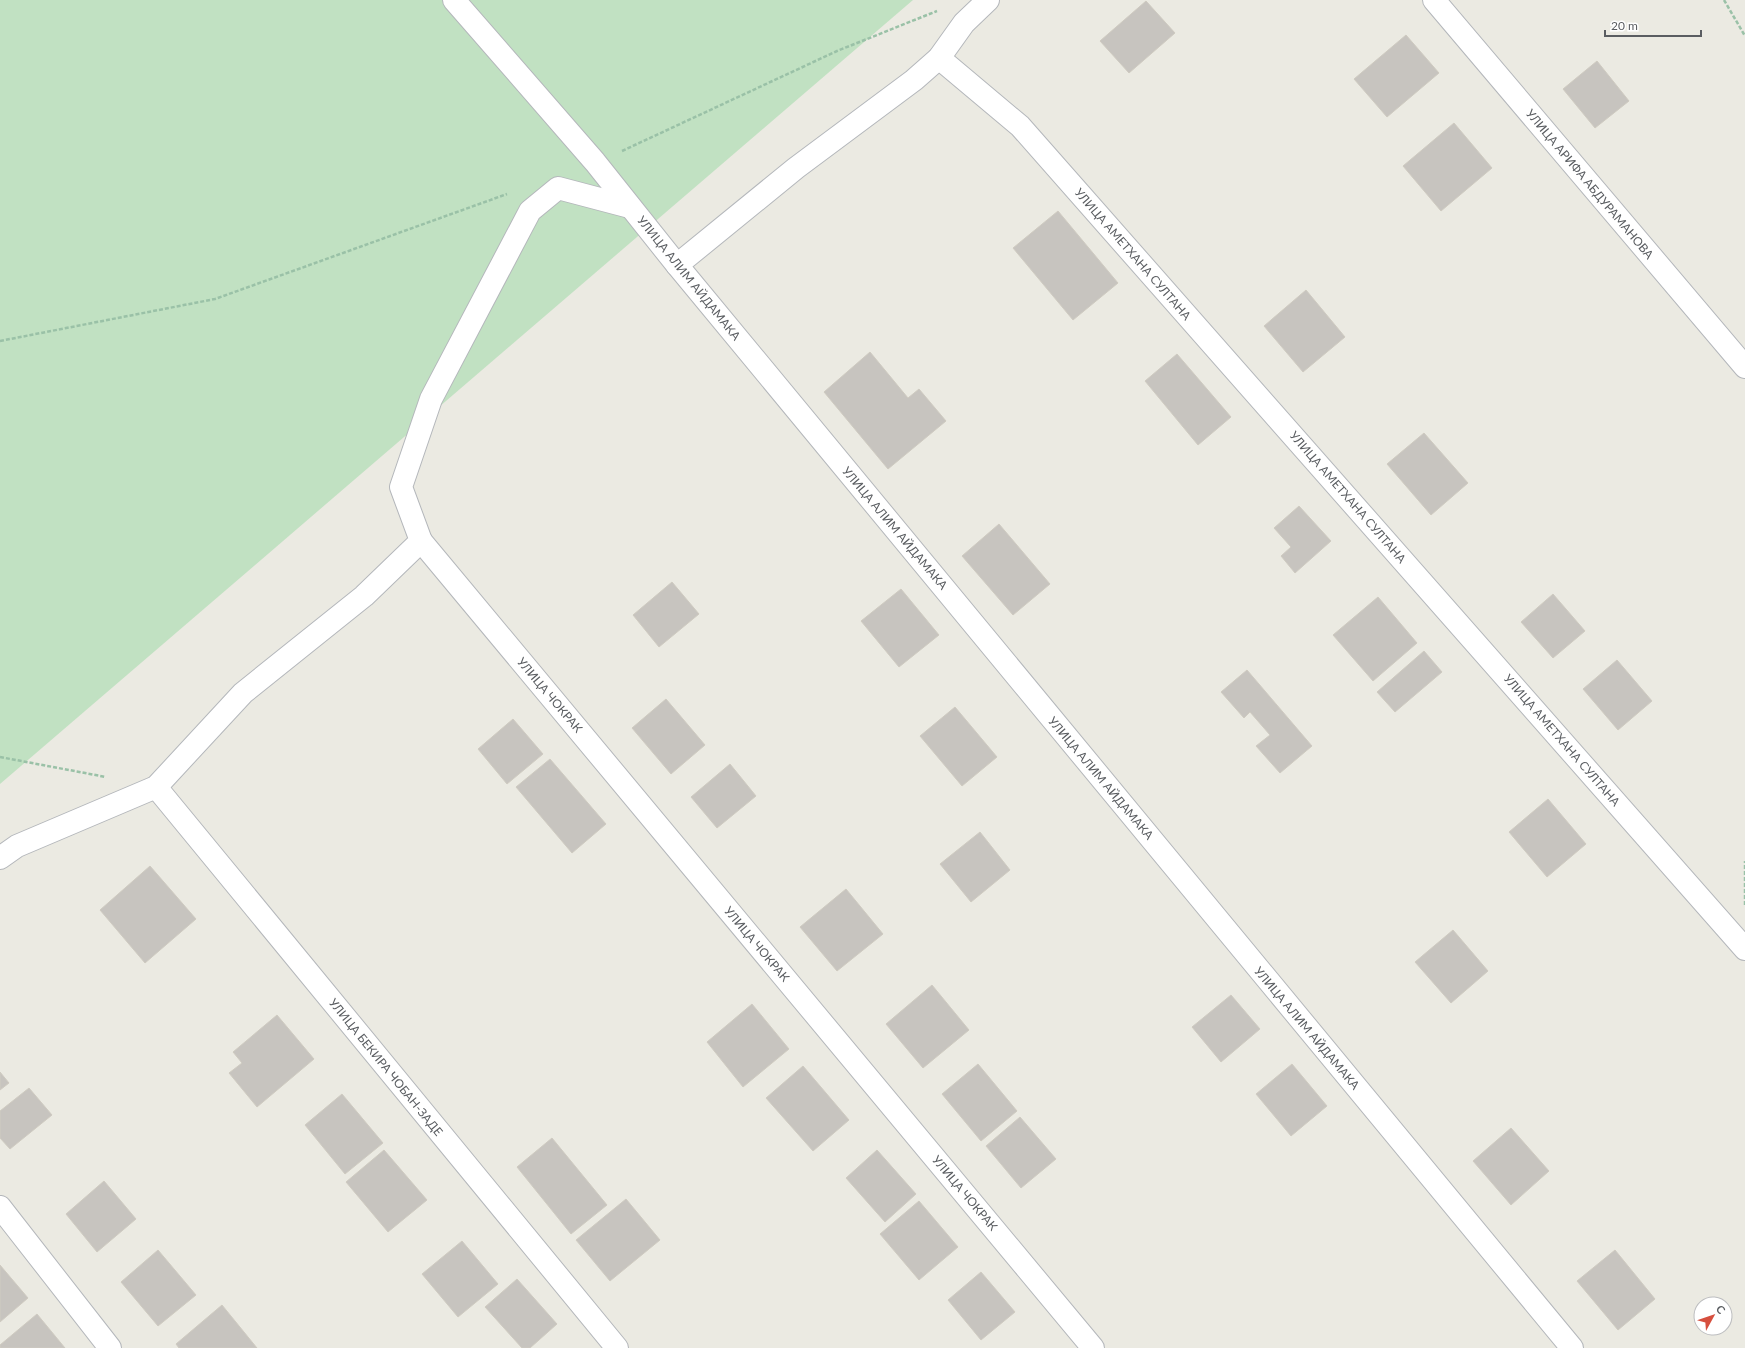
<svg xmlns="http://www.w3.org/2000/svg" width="1745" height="1348" font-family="Lato,sans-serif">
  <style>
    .green { fill: #c1e1c2 }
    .building { fill: #c7c4bf; stroke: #cfcbc1 }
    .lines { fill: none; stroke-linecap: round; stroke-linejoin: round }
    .minor-casing { stroke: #b4b7bb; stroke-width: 24 }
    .path { stroke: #9ac1a7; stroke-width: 2.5; stroke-dasharray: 4 2; stroke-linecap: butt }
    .minor { stroke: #fff; stroke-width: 22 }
    .labels { text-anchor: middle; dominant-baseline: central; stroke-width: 4; stroke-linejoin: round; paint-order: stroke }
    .street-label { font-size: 12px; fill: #5a5d61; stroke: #fff }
  </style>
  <rect width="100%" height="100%" fill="#ebeae2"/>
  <polygon class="green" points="0,0 913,0 0,784"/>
  <g class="building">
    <polygon points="1146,1 1175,33 1129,73 1100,41"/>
    <polygon points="1406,35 1439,73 1387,117 1354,79"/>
    <polygon points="1597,61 1629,101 1595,128 1563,89"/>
    <polygon points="1454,123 1492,168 1441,211 1403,166"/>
    <polygon points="1058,211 1118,283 1073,320 1013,248"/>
    <polygon points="1306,290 1345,337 1303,372 1264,326"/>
    <polygon points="870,352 908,398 919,389 946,421 888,469 824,392"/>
    <polygon points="1177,354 1231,417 1198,445 1145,381"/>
    <polygon points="1424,433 1468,483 1431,515 1387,464"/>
    <polygon points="1299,506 1331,541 1295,573 1281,556 1291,547 1274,528"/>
    <polygon points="999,524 1050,584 1013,615 962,556"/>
    <polygon points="672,582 699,614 659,647 633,615"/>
    <polygon points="901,589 939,635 899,667 861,621"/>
    <polygon points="1553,594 1585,631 1553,658 1521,622"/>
    <polygon points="1378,597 1417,643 1373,681 1333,635"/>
    <polygon points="1424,651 1442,672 1395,712 1377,692"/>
    <polygon points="1617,660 1652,701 1618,730 1583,689"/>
    <polygon points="1247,670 1312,746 1280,773 1256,746 1270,735 1250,712 1244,718 1221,692"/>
    <polygon points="666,699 705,745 671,774 632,728"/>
    <polygon points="955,707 997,757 962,786 920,736"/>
    <polygon points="513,719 543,754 507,784 478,749"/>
    <polygon points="550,759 606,824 572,853 516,787"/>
    <polygon points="730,764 756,796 717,828 691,797"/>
    <polygon points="1548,799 1586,844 1547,877 1509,832"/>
    <polygon points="980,832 1010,870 971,902 940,864"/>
    <polygon points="150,866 196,919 145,963 100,910"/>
    <polygon points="846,889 883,934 837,971 800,927"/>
    <polygon points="1453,930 1488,971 1451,1003 1415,962"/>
    <polygon points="932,985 969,1030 923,1068 886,1024"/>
    <polygon points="1231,995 1260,1029 1221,1062 1192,1027"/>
    <polygon points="752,1004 789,1049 743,1087 707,1042"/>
    <polygon points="277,1015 314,1059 257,1107 229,1073 242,1063 233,1052"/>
    <polygon points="978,1064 1017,1111 981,1141 942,1094"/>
    <polygon points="1292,1064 1327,1106 1291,1136 1256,1094"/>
    <polygon points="803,1066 849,1120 813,1151 766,1098"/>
    <polygon points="0,1072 9,1083 0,1090"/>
    <polygon points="29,1088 52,1115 10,1149 0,1138 0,1111"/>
    <polygon points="342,1094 383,1143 345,1174 305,1125"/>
    <polygon points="1020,1117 1056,1159 1021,1188 986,1146"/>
    <polygon points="1511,1128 1549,1171 1511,1205 1473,1161"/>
    <polygon points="552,1138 607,1205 571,1234 517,1167"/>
    <polygon points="384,1150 427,1200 388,1232 346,1182"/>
    <polygon points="877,1150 916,1194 885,1222 846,1178"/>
    <polygon points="104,1181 136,1219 97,1252 66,1214"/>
    <polygon points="626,1199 660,1240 610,1281 576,1240"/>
    <polygon points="919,1201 958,1247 919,1280 880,1234"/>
    <polygon points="462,1241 498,1284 458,1317 422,1274"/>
    <polygon points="158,1250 196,1295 158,1326 121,1282"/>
    <polygon points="1615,1250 1655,1299 1618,1330 1577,1281"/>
    <polygon points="0,1265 28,1298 0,1322"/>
    <polygon points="981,1272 1015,1312 981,1340 948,1300"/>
    <polygon points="517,1279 557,1324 530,1348 522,1348 485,1307"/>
    <polygon points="222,1305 257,1348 179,1348 176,1344"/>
    <polygon points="37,1314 65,1348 0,1348 0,1345"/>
  </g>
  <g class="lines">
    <defs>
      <g id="minor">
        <polyline points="454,0 595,162 677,265 1572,1348"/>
        <polyline points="1434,0 1745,367"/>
        <polyline points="939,58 1020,126 1745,949"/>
        <polyline points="677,265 796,168 914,80 939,58 964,23 988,0"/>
        <polyline points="421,541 1093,1348"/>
        <polyline points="156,787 617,1348"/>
        <polyline points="0,858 17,846 156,787 243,693 364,596 421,541 401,487 431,399 530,211 558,188 630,207"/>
        <polyline points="0,1207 110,1348"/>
      </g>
    </defs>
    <use href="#minor" class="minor-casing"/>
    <g class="path">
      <polyline points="1724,0 1745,36"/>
      <polyline points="622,151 837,51 937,11"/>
      <polyline points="0,341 215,299 507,194"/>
      <polyline points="0,757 106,777"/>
      <polyline points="1745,905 1745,861"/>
    </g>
    <use href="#minor" class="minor"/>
  </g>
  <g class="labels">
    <g class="street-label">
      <text transform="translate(1590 184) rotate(50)">УЛИЦА АРИФА АБДУРАМАНОВА</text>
      <text transform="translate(1133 254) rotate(49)">УЛИЦА АМЕТХАНА СУЛТАНА</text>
      <text transform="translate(689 278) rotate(51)">УЛИЦА АЛИМ АЙДАМАКА</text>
      <text transform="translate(1348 497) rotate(49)">УЛИЦА АМЕТХАНА СУЛТАНА</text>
      <text transform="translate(895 528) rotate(50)">УЛИЦА АЛИМ АЙДАМАКА</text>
      <text transform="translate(550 695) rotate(50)">УЛИЦА ЧОКРАК</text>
      <text transform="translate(1562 740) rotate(49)">УЛИЦА АМЕТХАНА СУЛТАНА</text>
      <text transform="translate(1101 778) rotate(50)">УЛИЦА АЛИМ АЙДАМАКА</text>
      <text transform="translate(757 944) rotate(50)">УЛИЦА ЧОКРАК</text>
      <text transform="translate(1307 1028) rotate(50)">УЛИЦА АЛИМ АЙДАМАКА</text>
      <text transform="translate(386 1067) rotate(51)">УЛИЦА БЕКИРА ЧОБАН-ЗАДЕ</text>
      <text transform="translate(965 1193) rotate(50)">УЛИЦА ЧОКРАК</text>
    </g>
  </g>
  <g transform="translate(1713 1316) rotate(50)"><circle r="19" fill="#ffffff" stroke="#bdbec0"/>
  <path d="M0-3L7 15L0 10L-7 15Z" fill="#d64f3e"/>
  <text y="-6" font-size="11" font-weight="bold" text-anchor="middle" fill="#5a5d61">С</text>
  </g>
  <path d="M1605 30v6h96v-6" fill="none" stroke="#5a5d61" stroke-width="2"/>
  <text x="1611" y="30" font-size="12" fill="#5a5d61" stroke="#ffffff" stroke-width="3" paint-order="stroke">20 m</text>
</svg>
